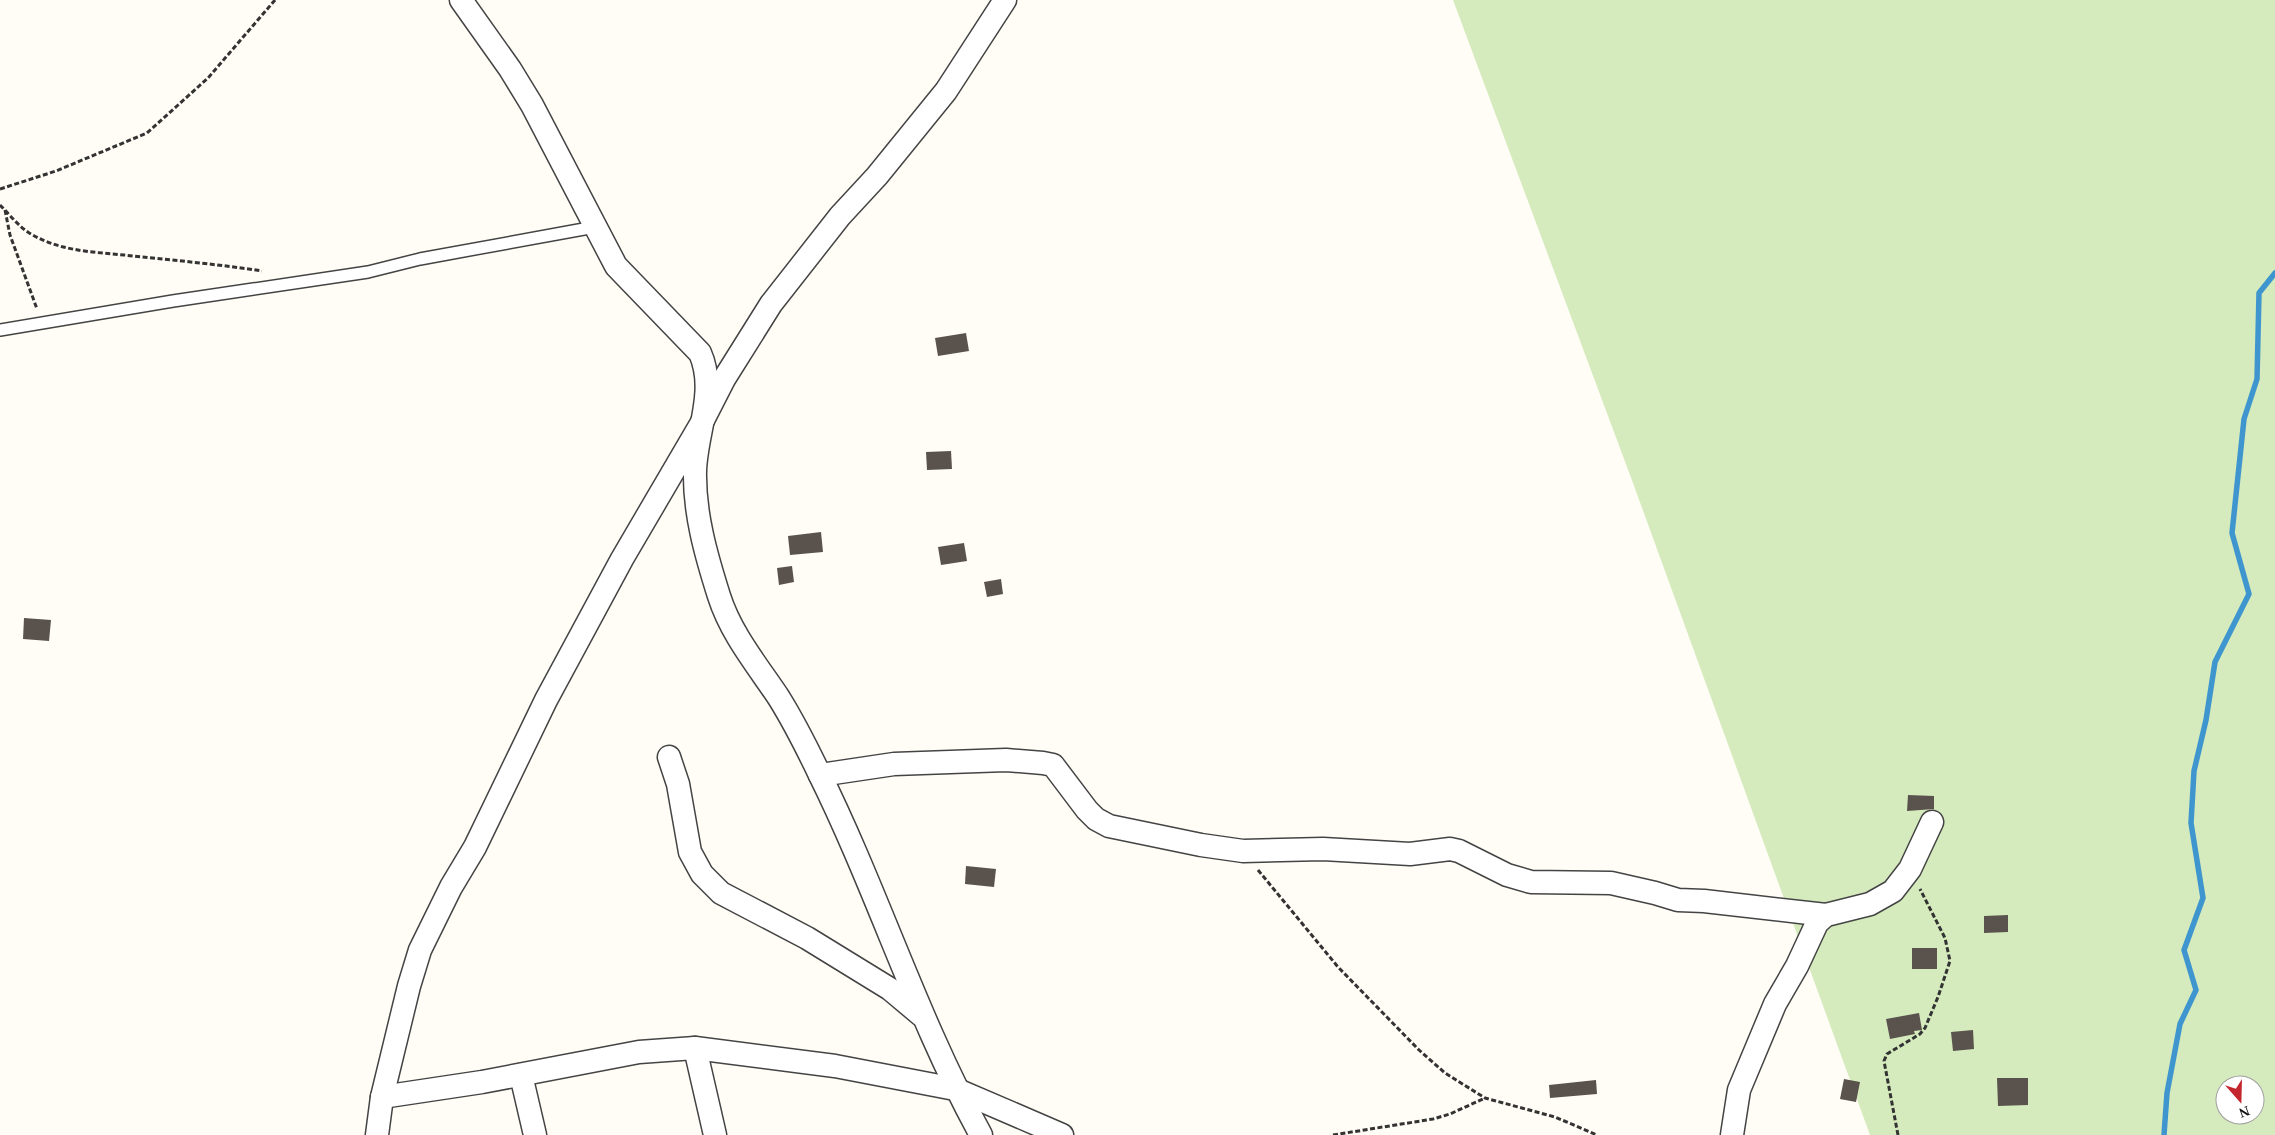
<svg xmlns="http://www.w3.org/2000/svg" width="2275" height="1135" font-family="'Times New Roman',serif">
  <style>
    .green { fill: #d5ebbd; fill-rule: evenodd }
    .lines { fill: none; stroke-linecap: round; stroke-linejoin: round }
    .stream { stroke: #3f96cf; stroke-width: 5.5 }
    .building { fill: #5a524d }
    .lane-casing { stroke: #444; stroke-width: 14 }
    .street-casing { stroke: #444; stroke-width: 25 }
    .path { stroke: #333; stroke-width: 3; stroke-dasharray: 5 2.5; stroke-linecap: butt }
    .lane { stroke: #fff; stroke-width: 11 }
    .street { stroke: #fff; stroke-width: 22 }
  </style>
  <rect width="100%" height="100%" fill="#fffdf5"/>
  <path class="green" d="M1453,0H2275V1135H1870L1633,483ZM2225,1085H2255V1115H2225Z"/>
  <g class="lines">
    <polyline class="stream" points="2164,1135 2167,1093 2180,1024 2196,990 2184,950 2203,898 2191,823 2194,771 2206,720 2215,662 2249,594 2232,533 2244,419 2257,379 2259,293 2275,273"/>
  </g>
  <g class="building">
    <polygon points="966,333 969,351 938,356 935,338"/>
    <polygon points="951,451 952,469 927,470 926,452"/>
    <polygon points="821,532 823,552 790,555 788,536"/>
    <polygon points="964,543 967,561 941,565 938,547"/>
    <polygon points="792,566 794,582 779,585 777,568"/>
    <polygon points="1001,579 1003,594 987,597 984,582"/>
    <polygon points="24,618 51,620 49,641 23,639"/>
    <polygon points="1908,795 1934,796 1934,809 1907,811"/>
    <polygon points="966,866 996,869 994,887 965,884"/>
    <polygon points="2008,915 2008,932 1984,933 1984,916"/>
    <rect x="1912" y="948" width="25" height="21"/>
    <polygon points="1919,1013 1922,1030 1914,1031 1915,1034 1890,1039 1886,1019"/>
    <polygon points="1973,1030 1974,1049 1953,1051 1951,1032"/>
    <polygon points="1997,1078 2028,1078 2028,1105 1998,1106"/>
    <polygon points="1844,1079 1860,1082 1856,1102 1840,1099"/>
    <polygon points="1596,1080 1597,1094 1550,1098 1549,1085"/>
  </g>
  <g class="lines">
    <defs>
      <polyline id="lane" points="0,330 173,301 368,272 420,259 595,227"/>
      <g id="street">
        <path d="M461,0L510,69L532,105L616,266L700,353C717,391 696,432 695,471C694,513 706,555 719,596C731,634 757,665 779,698C794,722 807,748 819,773C878,892 917,1019 981,1135"/>
        <polyline points="669,757 678,784 690,852 702,874 721,893 807,938 890,989 921,1015"/>
        <polyline points="820,775 894,764 1006,760 1043,763 1053,765 1087,810 1096,819 1109,826 1201,845 1243,851 1323,849 1410,854 1450,849 1459,851 1507,875 1531,882 1611,883 1655,893 1678,900 1704,901 1826,915"/>
        <polyline points="695,1048 715,1135"/>
        <polyline points="521,1075 535,1135"/>
        <polyline points="382,1097 482,1082 639,1052 695,1048 835,1066 955,1089 1062,1135"/>
        <polyline points="377,1135 382,1097 409,986 420,950 451,887 475,847 546,700 622,559 701,424 724,379 771,304 840,216 877,176 946,91 1005,0"/>
        <polyline points="1732,1135 1739,1090 1775,1004 1797,966 1817,923 1826,915 1870,904 1893,891 1910,869 1932,822"/>
      </g>
    </defs>
    <use href="#lane" class="lane-casing"/>
    <use href="#street" class="street-casing"/>
    <g class="path">
      <polyline points="0,189 56,171 147,133 208,78 275,0"/>
      <path d="M0,205C10,215 19,227 31,234C60,251 92,252 124,255C170,260 217,264 262,271"/>
      <polyline points="5,210 10,235 37,309"/>
      <polyline points="1258,870 1338,967 1419,1050 1445,1073 1485,1098 1555,1117 1597,1135"/>
      <polyline points="1333,1135 1433,1119 1450,1114 1485,1098"/>
      <polyline points="1898,1135 1884,1061 1887,1054 1920,1034 1925,1028 1938,997 1950,961 1945,938 1920,889"/>
    </g>
    <use href="#lane" class="lane"/>
    <use href="#street" class="street"/>
  </g>
  <g transform="translate(2240 1100) rotate(160)"><circle r="24" fill="#ffffff" stroke="#a0a0a0"/>
  <path d="M0-4L9 19L0 12L-9 19Z" fill="#c4262e"/>
  <text y="-8" font-size="14" font-weight="bold" text-anchor="middle" fill="#111111">N</text>
  </g>
</svg>
